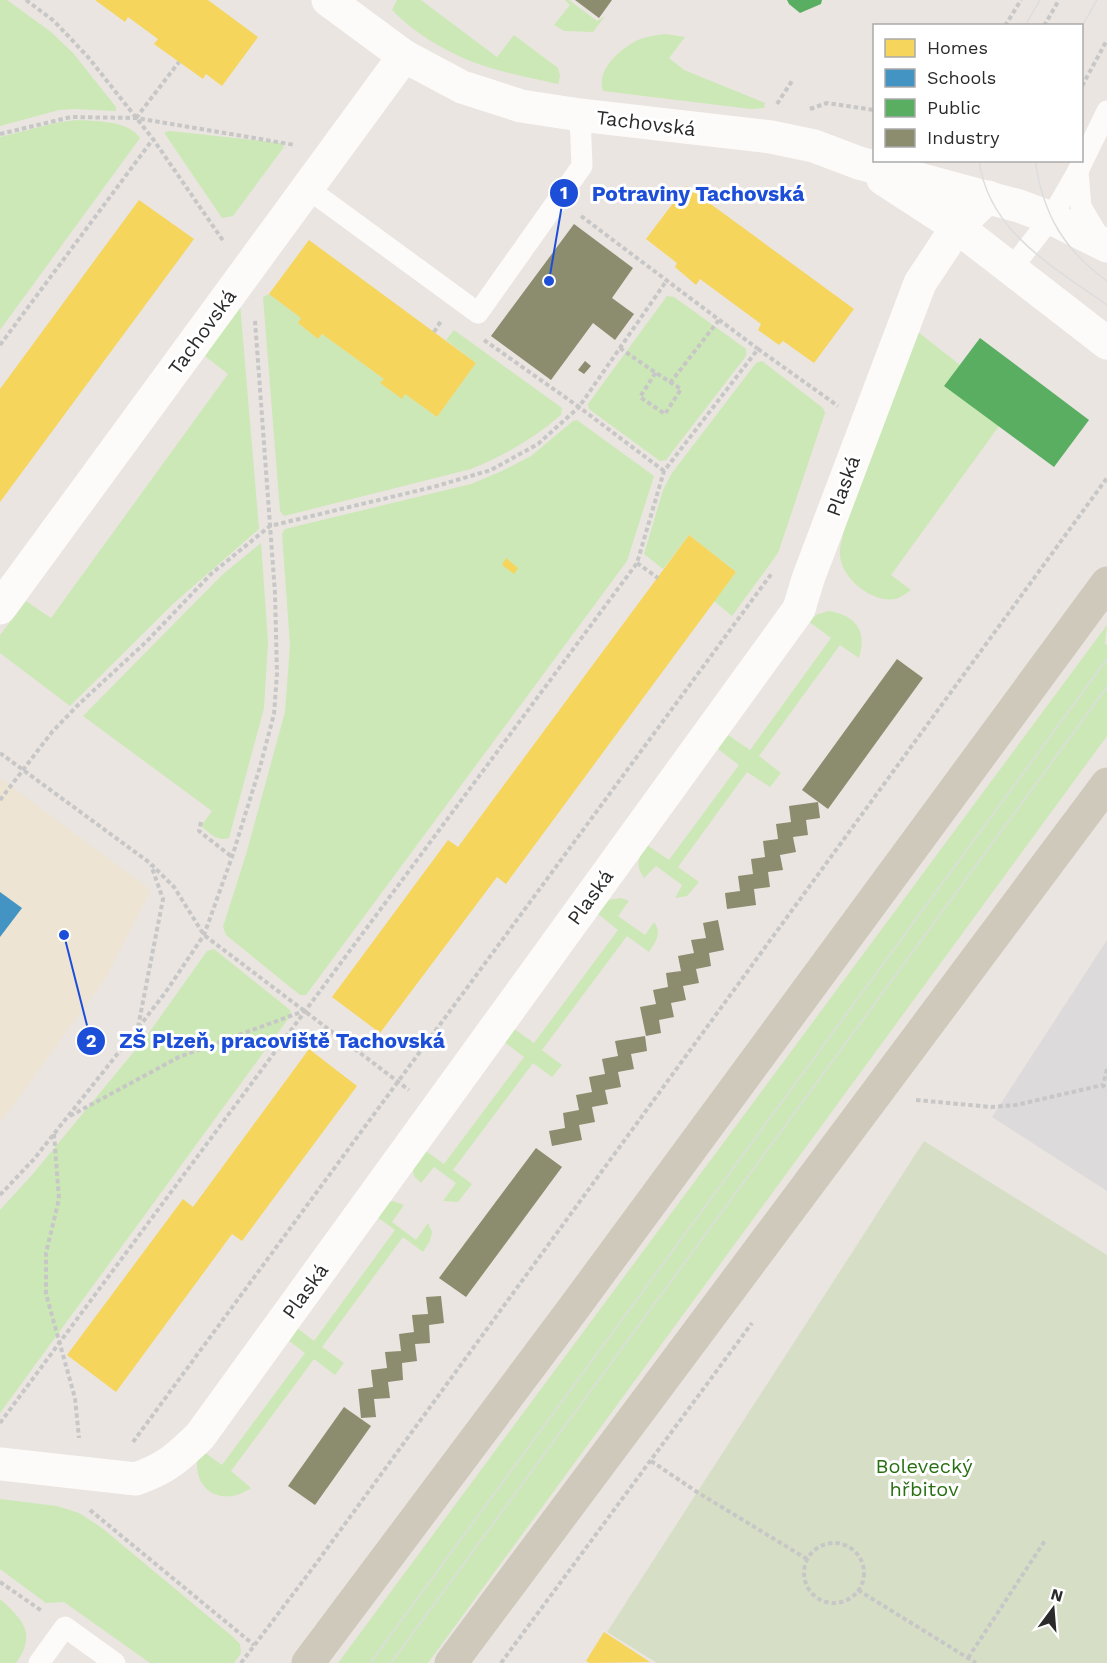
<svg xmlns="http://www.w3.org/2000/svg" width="1107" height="1663" font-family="'Work Sans',sans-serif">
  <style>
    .industrial { fill: #dddadc }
    .education { fill: #eee4d4 }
    .green { fill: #cce8b6 }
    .cemetery { fill: #d6dfc6 }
    .homes { fill: #f6d55c }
    .schools { fill: #4393c3 }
    .public { fill: #5aae61 }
    .industry { fill: #8c8c6e }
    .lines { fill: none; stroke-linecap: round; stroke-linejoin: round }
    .path { stroke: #c8c7c7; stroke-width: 4; stroke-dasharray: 4.5 3; stroke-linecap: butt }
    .service { stroke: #fcfbfa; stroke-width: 21 }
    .minor { stroke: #fcfbfa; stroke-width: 33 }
    .primary { stroke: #cfc9bb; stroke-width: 33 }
    .tram { stroke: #dddddf; stroke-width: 1.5 }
    .labels { text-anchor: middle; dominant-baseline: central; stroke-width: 6; stroke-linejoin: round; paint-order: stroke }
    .street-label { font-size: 20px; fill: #2b2b2b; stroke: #fff }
    .park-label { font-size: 20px; fill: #297013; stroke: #fff }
    .leader { fill: none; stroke: #1d4ed8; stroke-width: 2 }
    .callout-dot { fill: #1d4ed8; stroke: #fff; stroke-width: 2 }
    .mark-label { font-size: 18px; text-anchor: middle; font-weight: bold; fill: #fff }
    .callout-label { font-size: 21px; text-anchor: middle; font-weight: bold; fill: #1d4ed8; stroke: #fff; stroke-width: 6; stroke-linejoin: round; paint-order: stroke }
  </style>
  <rect width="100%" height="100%" fill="#eae5e0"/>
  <polygon class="industrial" points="1107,940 1107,1191 992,1117"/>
  <polygon class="education" points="0,778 151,890 105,979 0,1123"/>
  <g class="green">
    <polygon points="0,0 7,0 51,32 73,53 116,107 116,111 75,109 59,110 0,126"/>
    <path d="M397,0H421L497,57L514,35L558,68L560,76L558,84C536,79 513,75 491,68C456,58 417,36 392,10Z"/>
    <polygon points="565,0 569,0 597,21 605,16 593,32 564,31 554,25 570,5"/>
    <path d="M666,34L685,37L669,58L684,70L765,103L764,108L751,109L603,91C596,71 618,51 634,42C643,37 655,35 666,34Z"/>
    <path d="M75,120C95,121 128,120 140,138L0,330V137L55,123Z"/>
    <polygon points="170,131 281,143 284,147 233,216 222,218 165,134 165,132"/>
    <path d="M269,294L301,318L298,323L318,339L322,334L384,379L381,384L401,398L405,394L437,417L476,363L446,340L454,330L562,408L561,415C534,438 504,456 471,469L284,516L280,511L263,297Z"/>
    <polygon points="667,296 674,297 746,349 746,356 666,460 660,461 589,409 588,404"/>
    <polygon points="240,304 259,529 174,603 70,706 0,653 0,635 26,601 51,618 228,374 205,356"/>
    <path d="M918,332L960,365L945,386L999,426L891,575L911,590C906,593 901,598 895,599C872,603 841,578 840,555C839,547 843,536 845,527Z"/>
    <polygon points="762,361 823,408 825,413 778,553 732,616 714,601 736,572 689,535 663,569 644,554 663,490 672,473 756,363"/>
    <polygon points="577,420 654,476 627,561 306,995 300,995 226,935 223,927 247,851 285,712 290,645 282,534 285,529 471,484 502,471 531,456 573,421"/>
    <path d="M261,543L268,642L264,708L229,838C217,842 210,833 201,826L212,811L83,716L222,575Z"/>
    <path d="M829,611C857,616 867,631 859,658L840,645L759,756L781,773L770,787L747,772L678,867L699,882L687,896L675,898L682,885L656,866L644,878C635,866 638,857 647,845L669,860L739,765L718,749L728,735L750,750L831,638L808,621L818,614Z"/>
    <polygon points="1107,625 1105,644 1107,645 1107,736 428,1663 338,1663"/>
    <path d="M621,898L629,901L618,916L645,935L654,922C662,933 656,942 649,952L627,936L542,1050L562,1065L552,1077L533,1063L453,1170L472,1184L458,1202L443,1201L456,1183L434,1167L421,1183L414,1176L413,1169L423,1149L444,1164L524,1057L503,1041L513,1028L534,1043L618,930L597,913L609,900Z"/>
    <polygon points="214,949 290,1010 291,1015 0,1413 0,1210 32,1175 146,1037 207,951"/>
    <path d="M393,1201L404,1205L392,1222L416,1240L428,1223L432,1232L430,1241L423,1252L403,1237L322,1347L344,1363L335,1375L314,1359L231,1471L251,1488C219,1510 187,1486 200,1449L222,1465L305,1353L284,1337L293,1325L314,1341L395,1230L374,1215L386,1203Z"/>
    <polygon points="0,1499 57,1506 79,1513 102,1528 233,1637 240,1644 241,1653 234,1663 150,1663 64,1602 46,1603 0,1569"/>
    <path d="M0,1599C23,1620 37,1634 16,1663H0Z"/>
  </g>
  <polygon class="cemetery" points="924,1141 1107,1255 1107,1663 657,1663 607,1632"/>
  <g class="homes">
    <polygon points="95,0 208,0 258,37 222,86 206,74 203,79 154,44 158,39 128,17 125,22"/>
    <polygon points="686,186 854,309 814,363 783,341 779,345 758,330 761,324 700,279 696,285 675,267 677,263 646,239"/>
    <polygon points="139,200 194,239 0,502 0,389"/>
    <polygon points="309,240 476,363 437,417 405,394 402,399 380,383 384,379 322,334 318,339 298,323 301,318 269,294"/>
    <polygon points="689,535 736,572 506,884 497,877 380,1033 332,997 448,840 458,847"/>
    <polygon points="506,558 518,568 514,574 502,565"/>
    <polygon points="309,1049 357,1086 242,1241 232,1234 116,1392 67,1355 183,1199 193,1207"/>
    <polygon points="604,1632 650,1662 590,1663 586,1661"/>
  </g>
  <polygon class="schools" points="0,892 22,908 0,937"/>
  <g class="public">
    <polygon points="787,0 822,0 821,4 800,13 789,4"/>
    <polygon points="980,338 1089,420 1054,467 944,386"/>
  </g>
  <g class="industry">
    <polygon points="575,0 612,0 599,18"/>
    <polygon points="574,224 633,268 612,298 634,314 615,340 593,323 551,380 491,336"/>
    <polygon points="585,361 591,366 584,374 578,370"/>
    <polygon points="897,659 923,678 828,809 802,790"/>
    <polygon points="818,802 820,818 806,820 808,835 793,837 796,852 780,855 783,870 768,872 770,887 754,889 756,905 727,909 725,893 740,891 738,876 753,874 751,859 765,857 763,841 778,839 776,824 791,822 789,806"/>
    <polygon points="718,920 724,950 709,953 711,966 696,969 699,983 683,986 686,1000 671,1003 674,1017 659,1020 661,1033 646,1036 640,1007 656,1004 653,990 668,987 666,973 681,971 678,956 694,953 691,940 706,938 703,923"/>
    <polygon points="645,1036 647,1051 631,1054 634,1069 618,1072 621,1087 605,1090 608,1104 592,1107 595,1122 579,1125 582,1140 552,1146 549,1131 565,1128 563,1113 579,1110 576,1095 592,1092 589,1077 605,1074 602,1059 618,1056 615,1041"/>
    <polygon points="536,1148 562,1167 466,1297 439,1278"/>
    <polygon points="441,1296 444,1323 429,1325 430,1343 415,1344 417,1361 402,1363 403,1380 388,1382 390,1398 374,1399 376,1417 361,1418 358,1389 373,1387 371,1370 387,1368 385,1352 401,1351 399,1334 414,1332 412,1315 428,1314 426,1297"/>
    <polygon points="344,1407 371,1426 315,1505 288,1486"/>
  </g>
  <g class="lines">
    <g class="path">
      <polyline points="26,0 54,21 88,57 153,139 224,242"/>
      <polyline points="1005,26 1021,0"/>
      <polyline points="1044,26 1059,0"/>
      <polyline points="1082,86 1107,40"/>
      <polyline points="777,104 792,81"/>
      <polyline points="810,109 827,103 874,110"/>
      <polyline points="136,118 179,62"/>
      <polyline points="0,134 71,117 136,118 295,145"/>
      <polyline points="581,216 758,349"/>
      <polyline points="434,332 441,321"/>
      <polyline points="484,340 579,407 667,280"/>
      <polyline points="0,345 153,139"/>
      <path d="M620,348C640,362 660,376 681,389L665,414L640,397L656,372"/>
      <polyline points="670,383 719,320"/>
      <polyline points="637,563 658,578"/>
      <polyline points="0,753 150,863 174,887 204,935 409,1090"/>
      <polyline points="0,800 52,732 78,705 146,642 211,574 270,526 433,487 491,470 538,444 579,407 664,471"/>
      <polyline points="201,822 199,831 232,857"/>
      <polyline points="138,1027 163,899 151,865"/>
      <polyline points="1107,1069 1103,1085 1107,1090"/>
      <polyline points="916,1100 991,1107 1016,1105 1103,1085"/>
      <polyline points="70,1116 179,1057 304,1011"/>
      <polyline points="54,1134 59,1199 46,1253 46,1294 75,1398 79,1438"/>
      <polyline points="0,1195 34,1159 138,1028 165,993 204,935 232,857 260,767 274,714 277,674 275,593 255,321"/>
      <polyline points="0,1423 637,563 664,471 758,349 838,406"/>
      <polyline points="133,1442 772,573"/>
      <polyline points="651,1461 697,1492 807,1559"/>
      <polyline points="90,1510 254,1645"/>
      <circle cx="834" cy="1573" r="30"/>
      <polyline points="0,1582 42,1611"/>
      <polyline points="858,1590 976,1663"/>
      <polyline points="968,1658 1046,1539"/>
      <polyline points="241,1663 315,1565 1107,478"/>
      <polyline points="501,1663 752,1323"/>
    </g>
    <g class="service">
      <polyline points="1078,171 1081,207 1102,242"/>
      <polyline points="307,188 478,313 582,166 580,115"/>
      <polyline points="1011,269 1051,218 1078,171 1107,111"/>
      <polyline points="39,1663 65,1627 115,1663"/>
    </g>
    <g class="minor">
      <polyline points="328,0 404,56 462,87 521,106 580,115 771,137 814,146 859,163 1019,206 1051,218 1107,246"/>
      <polyline points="883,179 957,227 1107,343"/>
      <polyline points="0,608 404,56"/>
      <path d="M0,1464L136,1479C167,1468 177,1458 200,1436L799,609L808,579L920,283L957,227L988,197"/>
    </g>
    <g class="primary">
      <polyline points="308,1663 573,1309 1107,583"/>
      <polyline points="451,1663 1107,784"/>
    </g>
    <g class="tram">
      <polyline points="1025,26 1040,0"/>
      <polyline points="1082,26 1097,0"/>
      <path d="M979,160C988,232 1054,267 1107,305"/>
      <path d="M1035,160C1043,214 1063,249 1107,281"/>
      <polyline points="370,1663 1107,659"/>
      <polyline points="391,1663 1107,687"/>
    </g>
  </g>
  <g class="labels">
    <g class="street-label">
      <text transform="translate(646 123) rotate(7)">Tachovská</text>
      <text transform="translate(202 332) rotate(-54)">Tachovská</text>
      <text transform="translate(843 486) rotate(-70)">Plaská</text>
      <text transform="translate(590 897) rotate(-54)">Plaská</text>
      <text transform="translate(305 1291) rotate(-54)">Plaská</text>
    </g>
    <g class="park-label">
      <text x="924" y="1466">Bolevecký<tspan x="924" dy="23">hřbitov</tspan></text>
    </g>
  </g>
  <path class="leader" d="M549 281L564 193M64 935L91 1041"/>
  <g class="callout-dot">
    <circle cx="549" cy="281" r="6"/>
    <circle cx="64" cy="935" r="6"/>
    <circle cx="564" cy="193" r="15"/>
    <circle cx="91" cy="1041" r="15"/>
  </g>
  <g class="mark-label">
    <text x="564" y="199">1</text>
    <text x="91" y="1047">2</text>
  </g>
  <g class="callout-label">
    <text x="698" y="201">Potraviny Tachovská</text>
    <text x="282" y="1048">ZŠ Plzeň, pracoviště Tachovská</text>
  </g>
  <rect x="873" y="24" width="210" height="138" fill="#ffffff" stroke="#aaaaaa" stroke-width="1.5"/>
  <rect x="885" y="39" width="30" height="18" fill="#f6d55c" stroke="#aaaaaa" stroke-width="1.5"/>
  <text x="927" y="54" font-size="18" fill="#2b2b2b">Homes</text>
  <rect x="885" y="69" width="30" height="18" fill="#4393c3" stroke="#aaaaaa" stroke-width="1.5"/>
  <text x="927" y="84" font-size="18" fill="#2b2b2b">Schools</text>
  <rect x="885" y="99" width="30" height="18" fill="#5aae61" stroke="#aaaaaa" stroke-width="1.5"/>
  <text x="927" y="114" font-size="18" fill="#2b2b2b">Public</text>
  <rect x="885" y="129" width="30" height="18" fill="#8c8c6e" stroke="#aaaaaa" stroke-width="1.5"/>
  <text x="927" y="144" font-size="18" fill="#2b2b2b">Industry</text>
  <g transform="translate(1053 1609) rotate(16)" stroke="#ffffff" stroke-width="4.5" paint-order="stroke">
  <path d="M0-4.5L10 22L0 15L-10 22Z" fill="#2b2b2b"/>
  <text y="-9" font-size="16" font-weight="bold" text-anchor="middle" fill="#2b2b2b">N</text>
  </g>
</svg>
